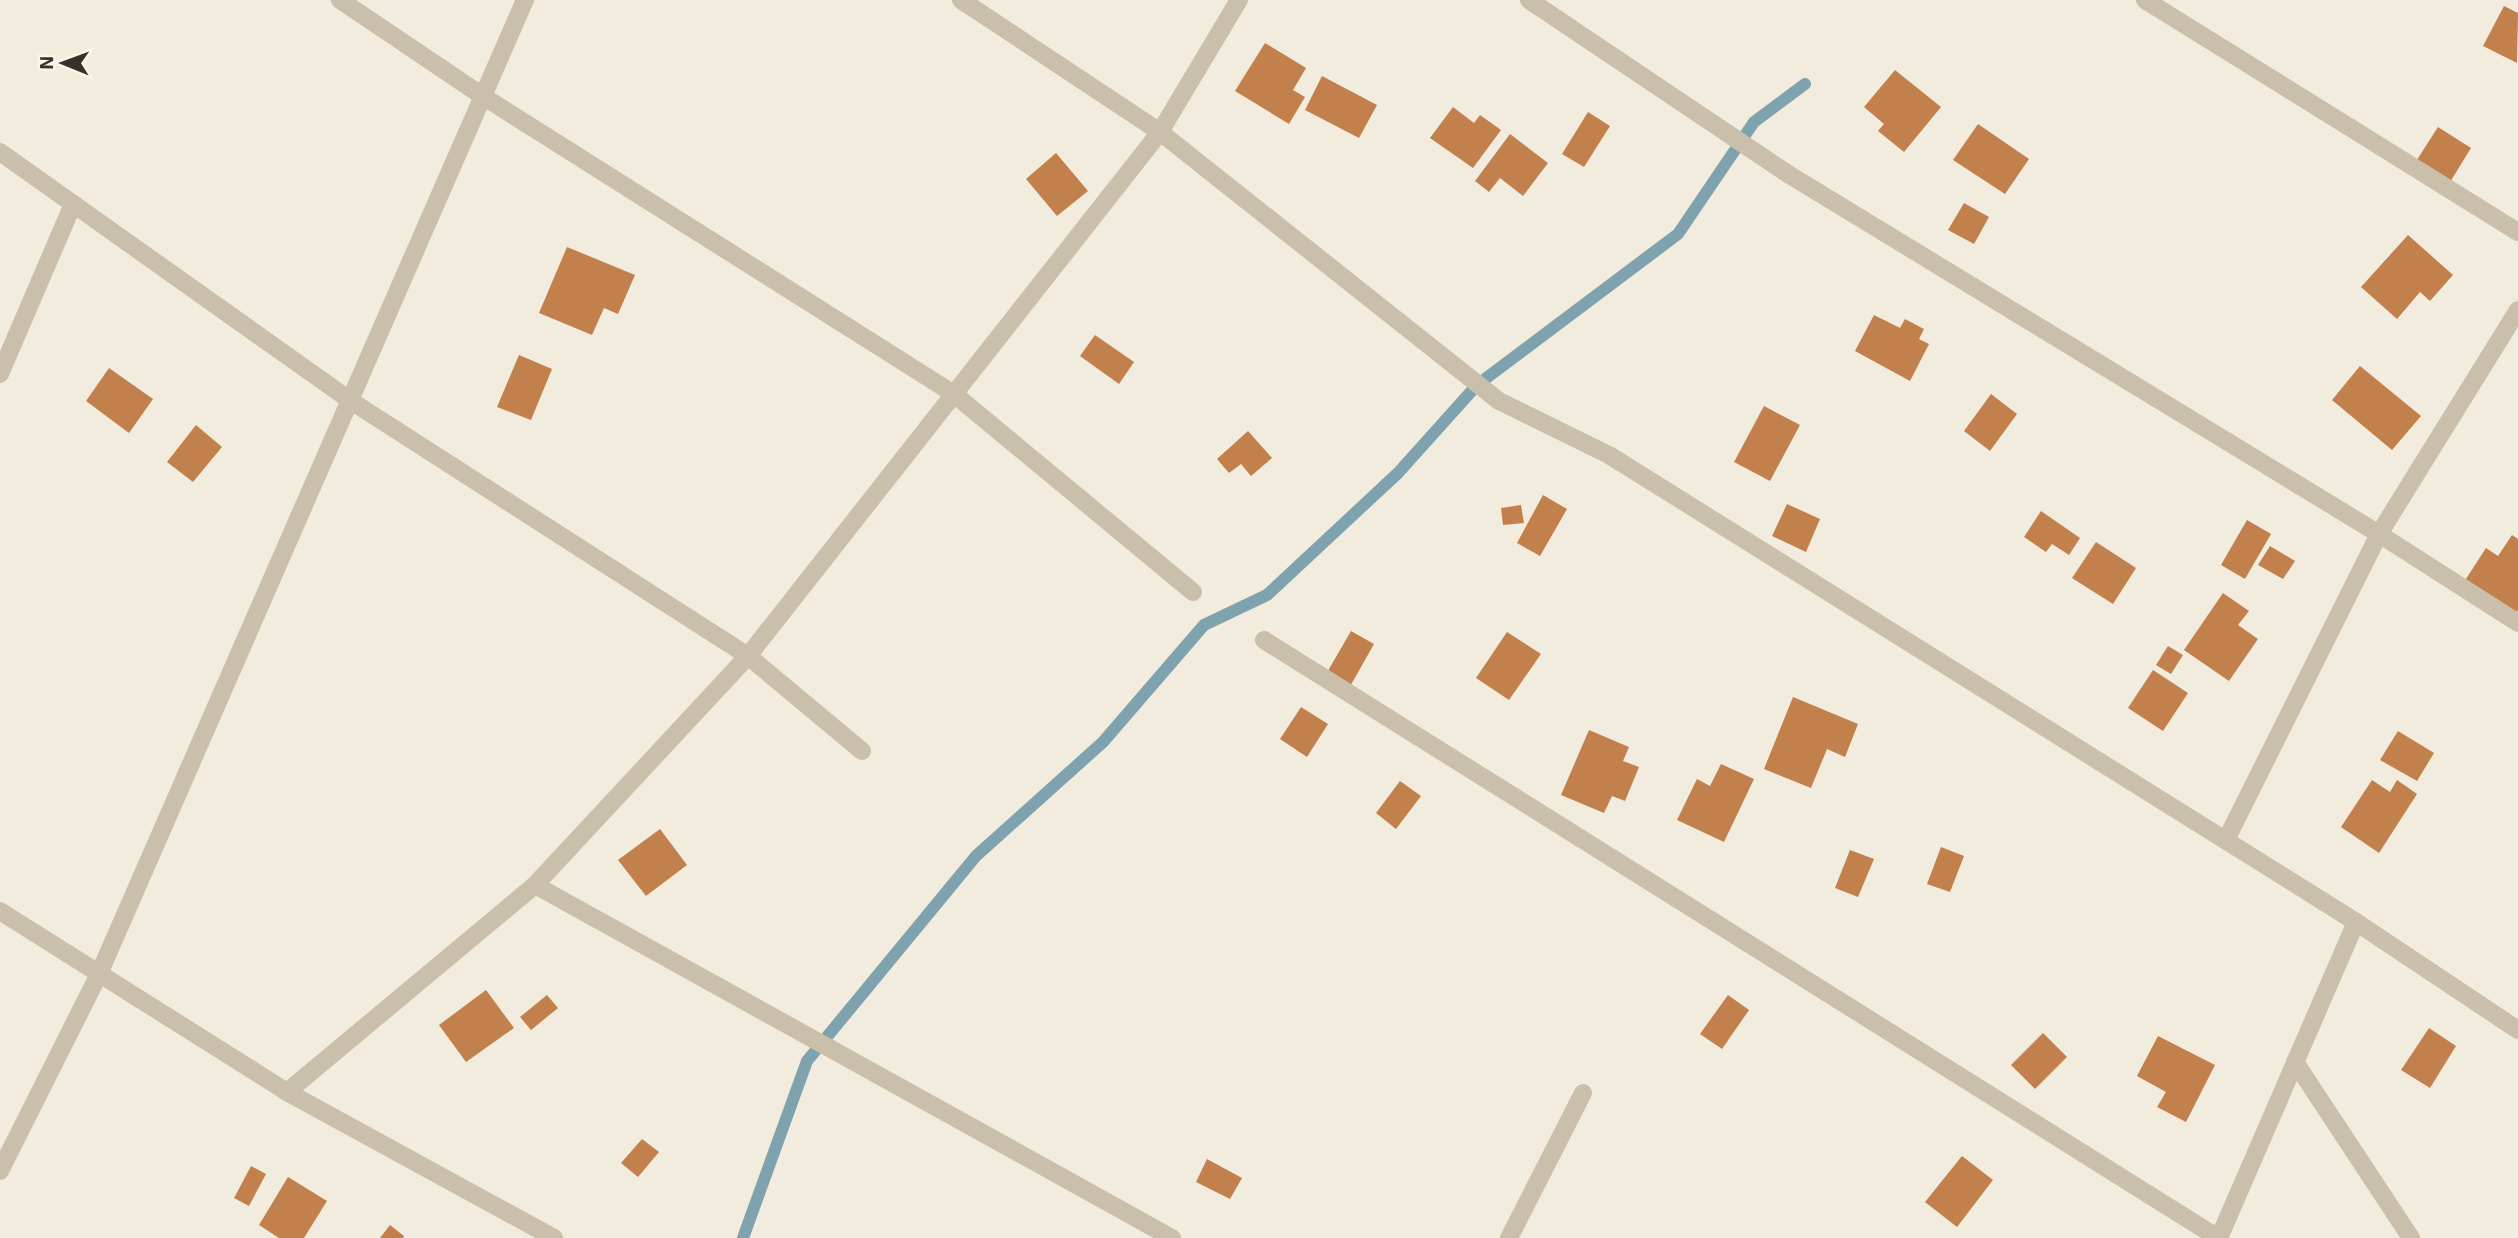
<svg xmlns="http://www.w3.org/2000/svg" width="2518" height="1238" font-family="'Exo 2',sans-serif">
  <style>
    .lines { fill: none; stroke-linecap: round; stroke-linejoin: round }
    .stream { stroke: #7ea3ae; stroke-width: 12 }
    .building { fill: #c2804c }
    .minor { stroke: #cabfaa; stroke-width: 18 }
  </style>
  <rect width="100%" height="100%" fill="#f2ecde"/>
  <g class="lines">
    <polyline class="stream" points="743,1238 807,1061 976,856 1103,742 1204,625 1267,595 1398,473 1477,385 1678,234 1754,122 1805,84"/>
  </g>
  <g class="building">
    <polygon points="2504,6 2518,13 2517,63 2483,46"/>
    <polygon points="1265,43 1306,68 1293,90 1305,97 1289,124 1235,91"/>
    <polygon points="1895,70 1941,107 1904,152 1878,131 1884,124 1864,107"/>
    <polygon points="1322,76 1377,105 1359,138 1305,110"/>
    <polygon points="1453,107 1474,123 1480,115 1501,130 1473,168 1430,138"/>
    <polygon points="1588,112 1610,126 1584,167 1562,154"/>
    <polygon points="1978,124 2029,159 2005,194 1953,160"/>
    <polygon points="2438,127 2471,148 2447,187 2413,166"/>
    <polygon points="1510,134 1548,163 1523,196 1500,178 1489,192 1475,181"/>
    <polygon points="1056,153 1088,191 1057,216 1026,179"/>
    <polygon points="1964,203 1989,217 1974,244 1948,230"/>
    <polygon points="2408,235 2453,275 2430,301 2420,292 2397,319 2361,287"/>
    <polygon points="567,247 635,275 618,314 604,308 592,335 539,313"/>
    <polygon points="1874,315 1900,328 1905,319 1924,329 1919,339 1929,344 1910,381 1855,351"/>
    <polygon points="1095,335 1134,362 1119,384 1080,356"/>
    <polygon points="519,355 552,369 531,420 497,407"/>
    <polygon points="2360,366 2421,416 2392,450 2332,400"/>
    <polygon points="109,368 153,399 129,433 86,401"/>
    <polygon points="1991,394 2017,414 1990,451 1964,431"/>
    <polygon points="1764,406 1800,425 1770,481 1734,462"/>
    <polygon points="196,425 222,447 193,482 167,462"/>
    <polygon points="1248,431 1272,458 1251,476 1241,464 1229,473 1217,459"/>
    <polygon points="1543,495 1567,509 1540,556 1517,543"/>
    <polygon points="1787,504 1820,519 1806,552 1772,536"/>
    <polygon points="1521,505 1524,523 1503,525 1501,508"/>
    <polygon points="2041,511 2080,538 2069,555 2052,544 2046,552 2024,537"/>
    <polygon points="2247,520 2271,534 2245,579 2221,565"/>
    <polygon points="2512,535 2518,539 2518,610 2515,615 2464,582 2486,548 2498,556"/>
    <polygon points="2096,542 2136,568 2113,604 2072,578"/>
    <polygon points="2270,546 2295,561 2283,579 2258,565"/>
    <polygon points="2223,593 2249,611 2238,625 2258,639 2229,681 2184,650"/>
    <polygon points="1351,631 1374,644 1348,690 1325,676"/>
    <polygon points="1507,632 1541,654 1509,700 1476,678"/>
    <polygon points="2168,646 2183,655 2171,674 2156,665"/>
    <polygon points="2153,670 2188,693 2163,731 2128,708"/>
    <polygon points="1793,697 1858,724 1845,757 1827,749 1811,788 1764,769"/>
    <polygon points="1301,707 1328,724 1307,757 1280,739"/>
    <polygon points="1589,730 1629,747 1623,761 1639,767 1625,801 1612,796 1604,813 1561,795"/>
    <polygon points="2398,731 2434,753 2417,781 2380,760"/>
    <polygon points="1721,764 1754,779 1724,842 1677,820 1697,779 1710,786"/>
    <polygon points="2372,780 2390,792 2397,780 2417,794 2379,853 2341,827"/>
    <polygon points="1400,781 1421,796 1396,829 1376,813"/>
    <polygon points="660,829 687,865 646,896 618,860"/>
    <polygon points="1941,847 1964,856 1950,892 1927,884"/>
    <polygon points="1850,850 1874,859 1858,897 1835,888"/>
    <polygon points="486,990 514,1028 466,1062 439,1025"/>
    <polygon points="547,995 558,1008 531,1030 520,1017"/>
    <polygon points="1728,995 1749,1010 1722,1049 1700,1034"/>
    <polygon points="2429,1028 2456,1046 2430,1088 2401,1070"/>
    <polygon points="2043,1033 2067,1057 2035,1089 2011,1065"/>
    <polygon points="2158,1036 2215,1065 2186,1122 2157,1107 2166,1092 2137,1076"/>
    <polygon points="642,1139 659,1152 638,1177 621,1163"/>
    <polygon points="1962,1156 1993,1180 1957,1227 1925,1202"/>
    <polygon points="1207,1159 1242,1178 1230,1199 1196,1182"/>
    <polygon points="251,1166 266,1174 249,1206 234,1198"/>
    <polygon points="288,1177 327,1201 304,1238 279,1238 259,1225"/>
    <polygon points="390,1225 404,1236 403,1238 380,1238"/>
  </g>
  <g class="lines">
    <g class="minor">
      <polyline points="340,0 484,97 954,394 1193,592"/>
      <polyline points="961,0 1160,132 1499,401 1609,455 2356,922 2518,1030"/>
      <polyline points="1529,0 1788,174 2379,534 2518,623"/>
      <polyline points="2145,0 2518,232"/>
      <polyline points="0,152 351,401 748,656 862,751"/>
      <polyline points="0,374 73,204"/>
      <polyline points="1264,640 2218,1238"/>
      <polyline points="2226,840 2379,534 2518,310"/>
      <polyline points="535,885 1172,1238"/>
      <polyline points="0,911 287,1092 554,1238"/>
      <polyline points="2295,1062 2411,1238"/>
      <polyline points="287,1092 535,885 748,656 1160,132 1239,0"/>
      <polyline points="0,1171 99,974 525,0"/>
      <polyline points="1509,1238 1583,1093"/>
      <polyline points="2219,1238 2356,922"/>
    </g>
  </g>
  <g transform="translate(63 63) rotate(271)" stroke="#f9f5eb" stroke-width="5" paint-order="stroke">
  <path d="M0-5L12 26L0 18L-12 26Z" fill="#373129"/>
  <text y="-10" font-size="19" font-weight="bold" text-anchor="middle" fill="#373129">N</text>
  </g>
</svg>
